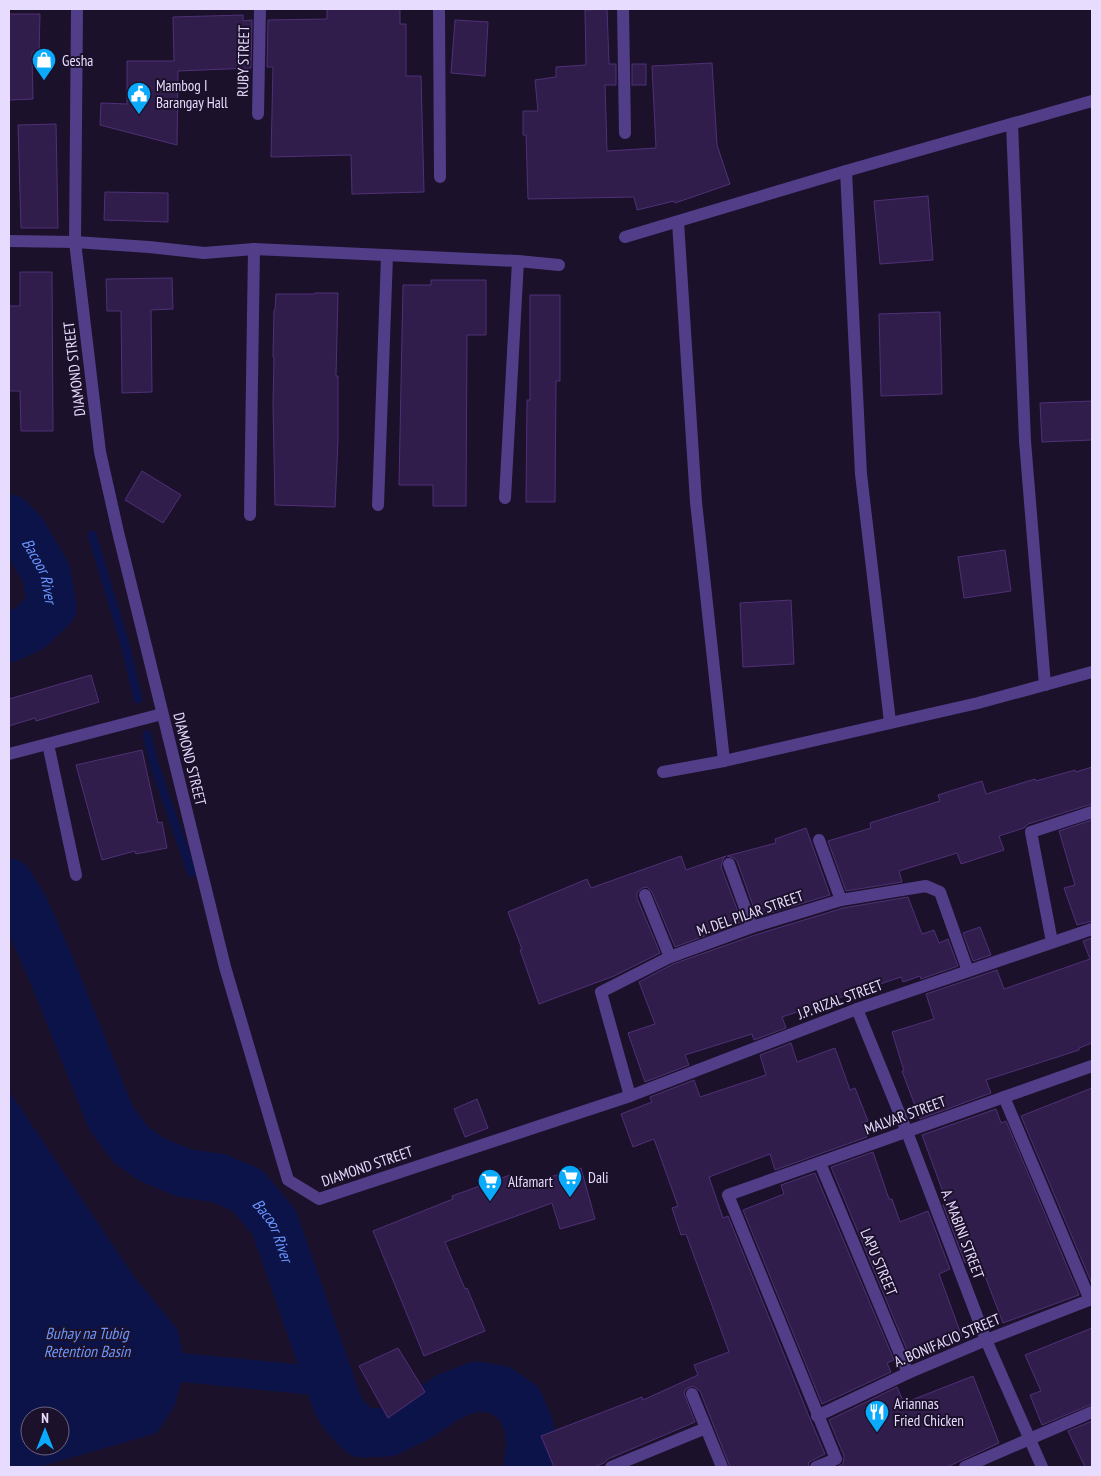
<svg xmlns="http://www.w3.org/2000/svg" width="1101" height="1476" font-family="'PT Sans Narrow',sans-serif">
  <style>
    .water { fill: #0c1349; fill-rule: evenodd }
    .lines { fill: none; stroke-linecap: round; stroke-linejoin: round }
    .stream { stroke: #0c1349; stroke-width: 9 }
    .canal { stroke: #0c1349; stroke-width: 29 }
    .river { stroke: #0c1349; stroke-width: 49 }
    .building { fill: #311d4b; stroke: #4f3077 }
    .minor { stroke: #523d88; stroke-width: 12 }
    .labels { text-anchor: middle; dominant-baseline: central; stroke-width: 4; stroke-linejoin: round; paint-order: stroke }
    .poi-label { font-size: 15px; fill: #e7dbfe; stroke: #1b112a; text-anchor: start }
    .street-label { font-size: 15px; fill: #e7dbfe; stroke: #1b112a }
    .water-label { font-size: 16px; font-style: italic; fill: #6a96fd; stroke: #1b112a }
  </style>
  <rect width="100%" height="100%" fill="#1b112a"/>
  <path class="water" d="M9,1091L133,1275L178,1330L185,1367L175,1405L157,1433L39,1467H9ZM30,1416H60V1446H30Z"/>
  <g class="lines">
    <g class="stream">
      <polyline points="92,535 125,644 138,699"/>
      <polyline points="147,735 154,764 192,873"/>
    </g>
    <polyline class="canal" points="146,1364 330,1382"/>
    <g class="river">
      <path id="s1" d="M9,519L22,532L46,573L52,607L30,628L9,638"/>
      <path id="s2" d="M9,883L24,907L54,976L111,1118L131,1145L151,1159L184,1173L218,1178L247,1190L274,1222L330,1382C337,1407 342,1416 362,1433L388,1432L417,1418L448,1397L476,1386L500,1390L519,1403L529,1426L531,1444L528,1467"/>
    </g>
  </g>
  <g class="building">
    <polygon points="327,9 400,9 400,24 406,24 406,76 421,76 424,192 352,194 351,155 271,157 273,67 267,67 268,20 327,19"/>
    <polygon points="607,9 609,64 616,64 616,85 605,85 607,151 656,148 652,66 712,63 717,145 730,184 675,203 674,201 637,210 634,197 528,199 526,135 523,135 523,111 538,111 535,80 556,77 556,67 586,65 585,10"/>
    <polygon points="9,14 40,14 39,52 32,52 33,99 9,100"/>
    <polygon points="243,15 243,21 252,20 251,68 178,71 177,145 100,125 101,103 127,104 127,61 174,61 173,17"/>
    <polygon points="455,20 488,22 485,76 451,73"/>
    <rect x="632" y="64" width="14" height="21"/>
    <polygon points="56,124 58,228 21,228 18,125"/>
    <polygon points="105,192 168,193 168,222 104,220"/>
    <polygon points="928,196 933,260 880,264 874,201"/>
    <polygon points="20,272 52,272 53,431 21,431 20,391 9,391 9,306 20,306"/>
    <polygon points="172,278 173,309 151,310 152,392 122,393 121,311 107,311 106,279"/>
    <polygon points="431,280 486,280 486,335 467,335 466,506 433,506 433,485 399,485 403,285 431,285"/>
    <polygon points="315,293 338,293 336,376 338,376 338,440 335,507 275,505 273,405 274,357 273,357 274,310 275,310 276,294 315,294"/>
    <polygon points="530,295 560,295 560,381 556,381 555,502 526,502 527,400 530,400"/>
    <polygon points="940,312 942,394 881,396 879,314"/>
    <polygon points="1092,401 1092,440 1042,442 1040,403"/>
    <polygon points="142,471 181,495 163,523 125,500"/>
    <polygon points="1005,550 1011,591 964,598 958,557"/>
    <polygon points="791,600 794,664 743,667 740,603"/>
    <polygon points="91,675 99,702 36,721 35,718 9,726 9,699"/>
    <polygon points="142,750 158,823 162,822 167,848 136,854 135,851 102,860 76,765"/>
    <polygon points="1092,767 1092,804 1028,824 1024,828 999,836 1004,850 961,864 957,853 899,871 902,882 846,891 828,841 871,828 870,823 940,801 938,795 982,781 986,794 1035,779 1036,781 1075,770 1076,772"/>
    <polygon points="1092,820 1092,921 1077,925 1064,888 1075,885 1059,831"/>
    <polygon points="806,828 830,895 757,917 737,861 734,858 727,856 776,843 775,839"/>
    <polygon points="681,856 686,870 726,856 723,859 721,867 742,922 675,947 652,892 647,887 642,888 637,893 637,898 660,953 614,976 539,1004 520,950 522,949 508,912 587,879 591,888"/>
    <polygon points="908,897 922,934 934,930 939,943 948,939 958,966 921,979 920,976 903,982 901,977 782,1017 786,1028 754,1040 752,1034 685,1055 689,1065 645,1082 628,1033 655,1024 639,982 673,964 755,935 843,908"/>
    <polygon points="980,927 991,955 973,961 963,933"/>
    <polygon points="1092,938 1092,1043 1079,1048 1079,1050 986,1080 991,1093 920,1119 902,1071 904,1071 892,1032 934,1019 926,994 997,970 1004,989 1090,959 1083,941"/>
    <polygon points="791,1043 797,1062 835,1048 850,1090 855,1088 868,1121 862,1123 867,1137 775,1170 770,1154 709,1177 723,1218 728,1216 810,1419 825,1454 809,1462 808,1467 730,1467 700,1391 693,1386 686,1389 684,1393 695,1422 608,1459 604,1463 594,1467 554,1467 541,1436 642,1397 643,1400 698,1375 694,1365 729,1352 686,1234 681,1235 672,1208 678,1206 654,1139 633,1147 621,1114 652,1102 650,1097 694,1080 700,1097 766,1075 760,1055"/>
    <polygon points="1092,1088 1092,1284 1021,1116"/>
    <polygon points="477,1099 488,1128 465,1137 454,1109"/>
    <polygon points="996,1109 1001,1123 1006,1121 1079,1295 1003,1323 978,1258 965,1263 943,1205 947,1203 922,1135"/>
    <polygon points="873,1152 889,1199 892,1199 900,1222 928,1211 950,1269 939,1274 962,1337 909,1355 831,1167"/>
    <polygon points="581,1168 595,1219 560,1229 552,1203 445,1242 465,1289 467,1288 485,1331 424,1356 373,1231 453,1199 452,1196 510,1175 515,1187"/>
    <polygon points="815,1173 894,1360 887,1363 891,1372 822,1404 743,1210 784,1194 781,1185"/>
    <polygon points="1092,1328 1092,1404 1042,1425 1030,1395 1041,1391 1025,1355"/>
    <polygon points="398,1348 425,1392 388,1418 359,1366"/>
    <polygon points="973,1376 999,1443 947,1467 837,1467 843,1464 844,1456 829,1420 897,1387 904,1403"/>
    <polygon points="1092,1421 1092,1467 1085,1467 1068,1431"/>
  </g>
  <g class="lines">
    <g class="minor">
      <polyline points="77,9 75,242 100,452 118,532 225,967 288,1180 319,1199 630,1096 857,1009 1092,929"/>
      <polyline points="439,9 440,177"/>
      <polyline points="623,9 625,133"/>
      <polyline points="258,114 260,9"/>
      <polyline points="1012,124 1025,441 1045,685"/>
      <polyline points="846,171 861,474 890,722"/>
      <polyline points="678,222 696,502 724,761"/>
      <polyline points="625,237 846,171 1092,101"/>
      <polyline points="9,241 75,242 149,247 204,253 254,249 518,261 559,265"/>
      <polyline points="505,498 518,261"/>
      <polyline points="378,505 387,256"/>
      <polyline points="250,515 254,249"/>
      <polyline points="48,744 76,875"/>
      <polyline points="9,754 162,714"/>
      <polyline points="663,772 724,761 978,703 1092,672"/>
      <polyline points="819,840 841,900"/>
      <polyline points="729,864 752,927"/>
      <polyline points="645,895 670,957"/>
      <polyline points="1052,942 1031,832 1092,812"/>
      <polyline points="857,1009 907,1132 986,1340 1042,1467"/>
      <polyline points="630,1096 601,992 670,957 752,927 841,900 926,886 940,892 968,971"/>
      <polyline points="1004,1097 1090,1300"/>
      <polyline points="820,1163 908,1373"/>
      <polyline points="692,1394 722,1467"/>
      <polyline points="817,1416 908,1373 986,1340 1092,1299"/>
      <polyline points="611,1467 706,1428"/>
      <polyline points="816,1467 836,1459 728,1195 1092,1066"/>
      <polyline points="965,1467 1092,1412"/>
    </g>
  </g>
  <defs>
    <symbol id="shop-pin" viewBox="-11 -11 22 30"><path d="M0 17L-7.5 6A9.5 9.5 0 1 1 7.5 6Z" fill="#0aaafc" stroke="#1b112a"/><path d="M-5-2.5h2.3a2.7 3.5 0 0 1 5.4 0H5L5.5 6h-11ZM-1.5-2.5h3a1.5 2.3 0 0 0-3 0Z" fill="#fff"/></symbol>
    <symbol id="civic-pin" viewBox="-11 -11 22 30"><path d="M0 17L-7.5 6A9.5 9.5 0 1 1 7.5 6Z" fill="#0aaafc" stroke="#1b112a"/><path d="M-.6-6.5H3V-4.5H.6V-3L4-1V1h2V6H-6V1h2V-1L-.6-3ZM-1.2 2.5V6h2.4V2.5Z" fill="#fff"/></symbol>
    <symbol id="supermarket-pin" viewBox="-11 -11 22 30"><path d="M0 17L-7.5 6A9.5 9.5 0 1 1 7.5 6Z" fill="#0aaafc" stroke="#1b112a"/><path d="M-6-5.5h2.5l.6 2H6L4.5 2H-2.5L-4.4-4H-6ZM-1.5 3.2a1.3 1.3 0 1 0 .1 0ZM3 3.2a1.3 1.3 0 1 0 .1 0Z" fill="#fff"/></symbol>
    <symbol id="restaurant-pin" viewBox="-11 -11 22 30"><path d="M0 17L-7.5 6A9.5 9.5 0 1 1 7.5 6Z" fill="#0aaafc" stroke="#1b112a"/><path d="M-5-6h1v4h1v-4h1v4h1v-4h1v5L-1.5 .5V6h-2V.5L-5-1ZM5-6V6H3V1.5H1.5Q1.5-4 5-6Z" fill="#fff"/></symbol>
  </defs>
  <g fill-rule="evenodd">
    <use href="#shop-pin" x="30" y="46" width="28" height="38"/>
    <use href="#civic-pin" x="125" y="80" width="28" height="38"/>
    <use href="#supermarket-pin" x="556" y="1163" width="28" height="38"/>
    <use href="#supermarket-pin" x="476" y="1167" width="28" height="38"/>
    <use href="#restaurant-pin" x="863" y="1398" width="28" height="38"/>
  </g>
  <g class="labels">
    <g class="poi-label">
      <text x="62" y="60">Gesha</text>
      <text x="156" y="85">Mambog I<tspan x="156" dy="17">Barangay Hall</tspan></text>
      <text x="588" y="1177">Dali</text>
      <text x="508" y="1181">Alfamart</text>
      <text x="894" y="1403">Ariannas<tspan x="894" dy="17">Fried Chicken</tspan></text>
    </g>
    <g class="street-label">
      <text transform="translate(243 61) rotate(-89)">RUBY STREET</text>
      <text transform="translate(74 369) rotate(-97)">DIAMOND STREET</text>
      <text transform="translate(190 759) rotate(76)">DIAMOND STREET</text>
      <text transform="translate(750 913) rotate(-19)">M. DEL PILAR STREET</text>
      <text transform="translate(840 999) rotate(-20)">J.P. RIZAL STREET</text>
      <text transform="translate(905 1115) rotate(-20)">MALVAR STREET</text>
      <text transform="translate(367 1166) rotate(-19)">DIAMOND STREET</text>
      <text transform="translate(963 1234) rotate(69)">A. MABINI STREET</text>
      <text transform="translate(879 1262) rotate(67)">LAPU STREET</text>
      <text transform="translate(947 1340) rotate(-23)">A. BONIFACIO STREET</text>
    </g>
    <g class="water-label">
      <text stroke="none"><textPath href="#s1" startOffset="62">Bacoor River</textPath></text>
      <text stroke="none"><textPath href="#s2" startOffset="465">Bacoor River</textPath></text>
      <text x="87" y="1333">Buhay na Tubig<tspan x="87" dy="18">Retention Basin</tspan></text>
    </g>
  </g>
  <rect width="1101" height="1476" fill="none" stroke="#e7dbfe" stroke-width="20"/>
  <g transform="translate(45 1431)"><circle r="24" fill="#1b112a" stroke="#6d627f"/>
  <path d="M0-4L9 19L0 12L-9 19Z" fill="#0aaafc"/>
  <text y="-8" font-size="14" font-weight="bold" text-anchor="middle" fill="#e7dbfe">N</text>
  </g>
</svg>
